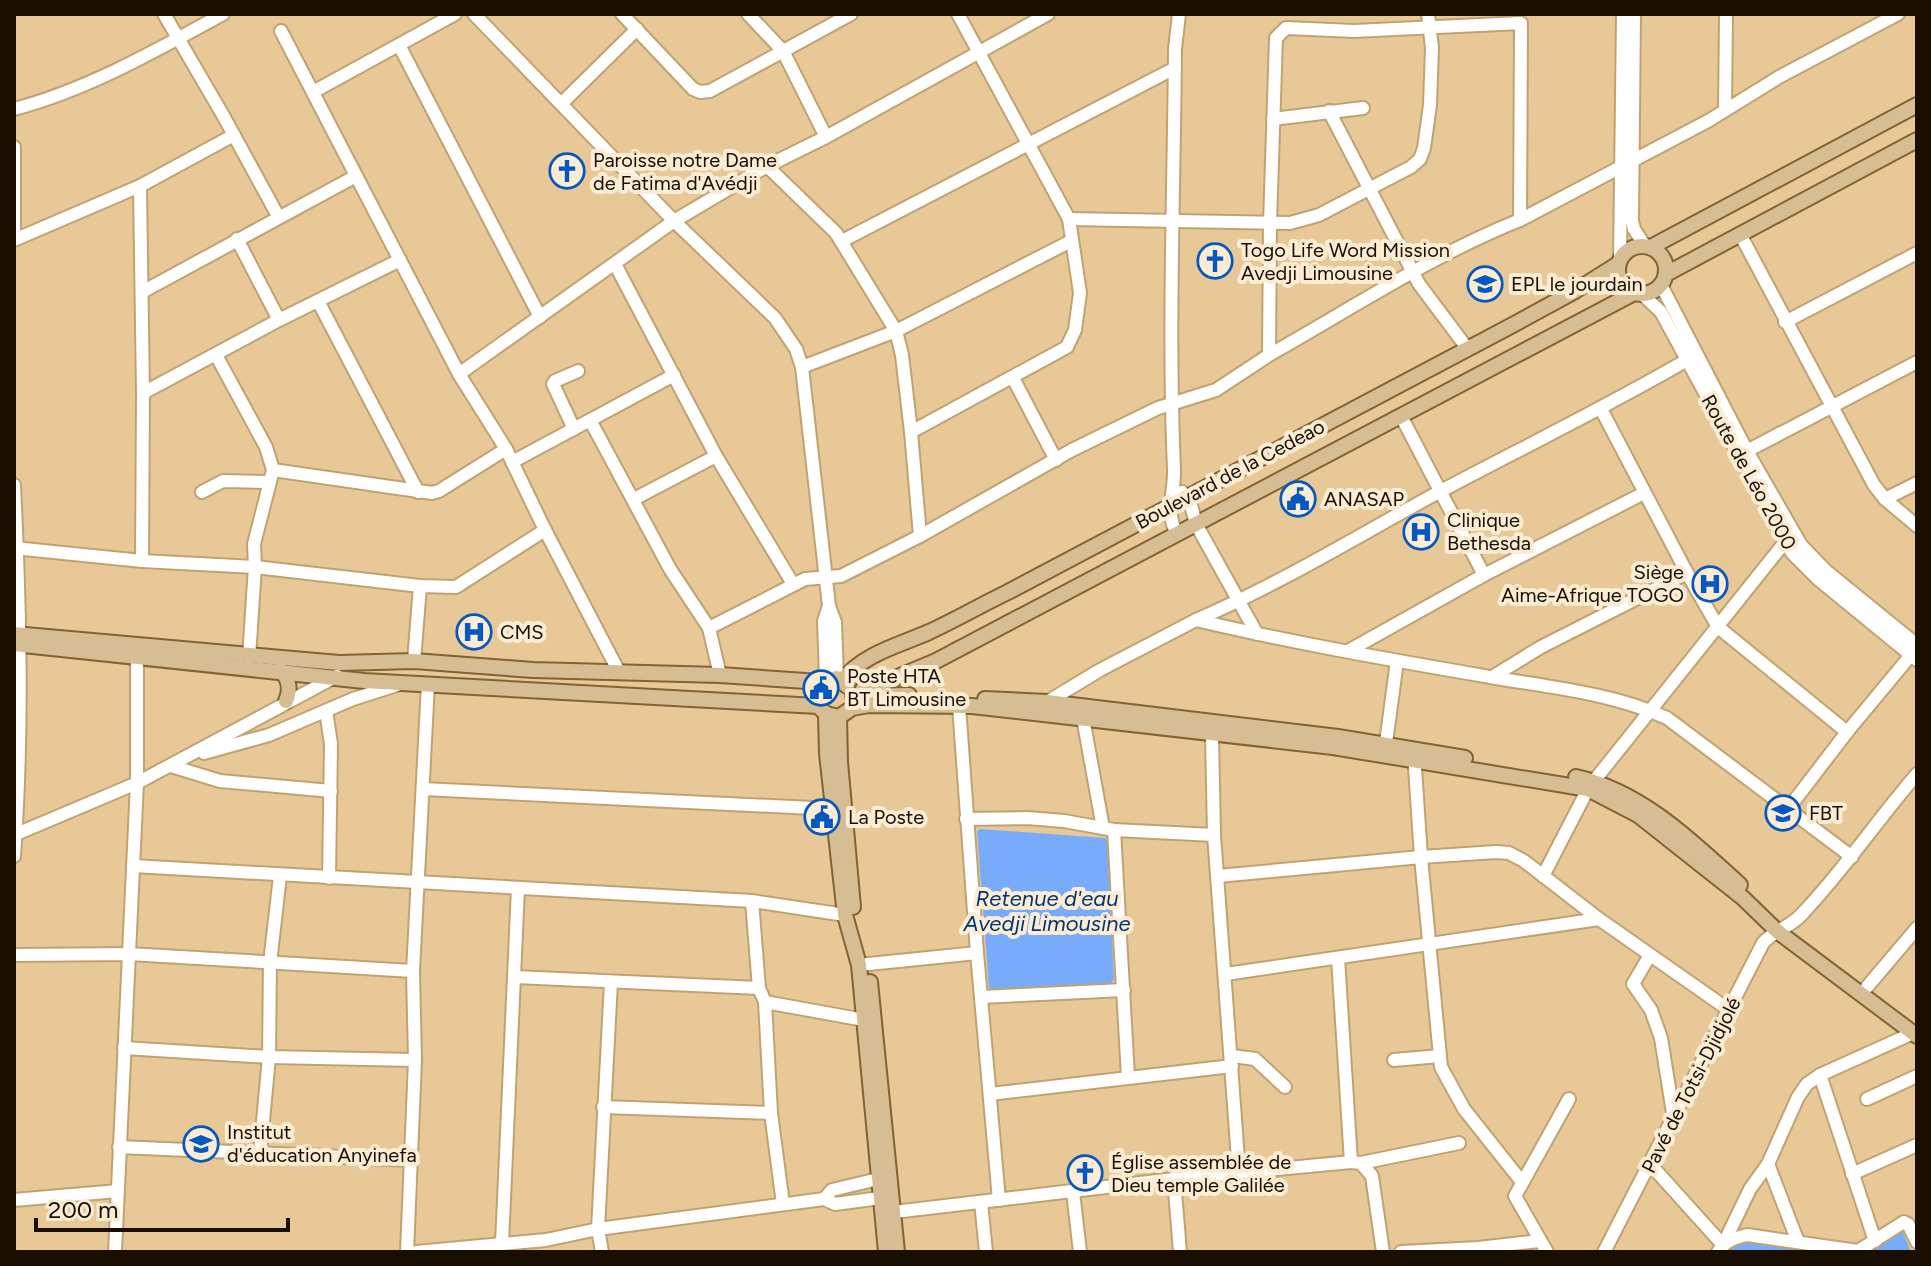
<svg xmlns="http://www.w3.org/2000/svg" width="1931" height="1266" font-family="Figtree,sans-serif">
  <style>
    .water { fill: #78acfb }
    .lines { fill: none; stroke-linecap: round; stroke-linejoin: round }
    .minor-casing { stroke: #c1a271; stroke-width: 16 }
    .major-casing { stroke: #826331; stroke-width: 18 }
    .minor { stroke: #fff; stroke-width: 12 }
    .major { stroke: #d6bd94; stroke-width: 14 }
    .labels { text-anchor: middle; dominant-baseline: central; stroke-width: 8; stroke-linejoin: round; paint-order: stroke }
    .poi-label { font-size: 20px; fill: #190e00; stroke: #fcecd3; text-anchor: start }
    .street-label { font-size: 20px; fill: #190e00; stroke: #fcecd3 }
    .water-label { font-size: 22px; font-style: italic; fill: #023578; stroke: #fcecd3 }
  </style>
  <rect width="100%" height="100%" fill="#e8c896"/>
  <g class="water">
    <polygon points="980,829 1105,838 1107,840 1114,980 1110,984 991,990 989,988 977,831"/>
    <polygon points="1902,1230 1911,1252 1863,1252"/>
    <polygon points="1759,1241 1810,1252 1728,1252 1739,1242"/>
  </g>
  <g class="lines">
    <defs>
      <g id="minor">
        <polyline points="164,14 224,117 278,216"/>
        <polyline points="474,14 674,221 775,318 796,349 802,367 829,606 835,622 837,678"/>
        <polyline points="622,14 693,89 700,92 710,91 851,14"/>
        <polyline points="748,14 783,51 826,137"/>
        <polyline points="1634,14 1632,221 1634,229 1645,246"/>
        <polyline points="281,31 459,374 506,449 545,530 619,672"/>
        <polyline points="399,45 540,317"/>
        <polyline points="313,92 455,14"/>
        <polyline points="561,104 637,29"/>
        <path d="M14,109C87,90 157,50 223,14"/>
        <polyline points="1725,110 1726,14"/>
        <polyline points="1329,111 1419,284 1467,348"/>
        <polyline points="1273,119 1363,108"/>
        <polyline points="14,147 14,234"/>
        <polyline points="767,166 836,233 896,331 902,355 911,432 920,536"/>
        <polyline points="140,186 143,394 142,561"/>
        <polyline points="1069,219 1290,223 1319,215 1411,167 1420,159 1424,148 1430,105 1432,48 1428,14"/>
        <polyline points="1520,220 1708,121 1779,77 1898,14"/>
        <polyline points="1740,234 1874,485 1885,499 1917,526"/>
        <polyline points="237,239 279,320"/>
        <polyline points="14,240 140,186 234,135"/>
        <polyline points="842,241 1175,68"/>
        <polyline points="1620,260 1623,14"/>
        <polyline points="615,264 716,456 793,584"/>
        <polyline points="1661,285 1747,451 1801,545 1826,571 1917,645"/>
        <polyline points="142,292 356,176"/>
        <polyline points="1642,294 1661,312 1792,553 1818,579 1917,660"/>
        <polyline points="318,301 418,492"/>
        <polyline points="1785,322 1917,253"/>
        <polyline points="216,355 266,447 273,470 254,544 255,567 249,657"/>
        <polyline points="802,367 896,331 1071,241"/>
        <polyline points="459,374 674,221 767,166 826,137 1048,14"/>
        <polyline points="1013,378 1056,460"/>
        <polyline points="143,393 279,320 400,260"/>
        <polyline points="1601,409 1687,573 1718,627 1847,732"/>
        <polyline points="1401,416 1484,575"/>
        <polyline points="590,420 670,569 709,628 720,675"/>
        <polyline points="574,429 553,384 555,381 578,371"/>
        <polyline points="911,432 1067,347 1075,330 1080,293 1069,219 958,14"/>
        <polyline points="1741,454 1917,362"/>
        <polyline points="512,462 674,375"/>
        <polyline points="273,470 432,493 439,491 506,449"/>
        <path d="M14,485C20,609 23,733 14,856"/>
        <polyline points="202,492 223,481 269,482"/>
        <polyline points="1182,492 1191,505 1196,524 1257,634"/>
        <polyline points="634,499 716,456"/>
        <polyline points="1885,499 1917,483"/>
        <path d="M1177,534C1164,509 1175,495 1174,469C1168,330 1174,189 1175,49L1179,14"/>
        <polyline points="14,548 142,561 255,567 420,586 456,587 545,530"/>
        <path d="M1196,620C1280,584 1359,535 1439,492C1522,448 1606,407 1687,360"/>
        <path d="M709,628L805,579L841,576L920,536L1072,450L1158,408L1216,390L1269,355L1270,223L1276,38L1286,28L1354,31L1521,23L1520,220C1432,255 1351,309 1269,355"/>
        <polyline points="1348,651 1484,575 1644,493"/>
        <polyline points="414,661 420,586"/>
        <polyline points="1492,677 1541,647 1687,573"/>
        <polyline points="826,679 824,621 829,606"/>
        <path d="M1047,702L1100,670L1196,620C1293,643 1392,660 1490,677C1548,687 1613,693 1667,718L1852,857"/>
        <polyline points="959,706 977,953 999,1200"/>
        <polyline points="326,711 331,744 329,878"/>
        <polyline points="1083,718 1103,828"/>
        <polyline points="1212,734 1214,835 1239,1173"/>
        <polyline points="1386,743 1397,661"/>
        <polyline points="204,753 269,735 353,699 397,685"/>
        <polyline points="1414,753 1421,857 1441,1067 1464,1109 1522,1182"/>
        <polyline points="171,766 220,781 331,791"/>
        <polyline points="1594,781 1789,537"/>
        <polyline points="423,789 832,809"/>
        <polyline points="1788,809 1847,732 1911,655"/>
        <polyline points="966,819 1027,818 1064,821 1114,830 1214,835"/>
        <polyline points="1114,830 1128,1077"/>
        <polyline points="14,835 137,783 337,676"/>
        <polyline points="133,866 752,901 845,915"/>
        <polyline points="1218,876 1421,857 1496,852 1509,853 1524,861 1599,919 1729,1010"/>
        <polyline points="1543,876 1588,789"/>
        <polyline points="752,901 759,988 765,1002 771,1113 783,1204"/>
        <polyline points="14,955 129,954 413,971"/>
        <polyline points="1650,955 1633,984 1651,1010 1661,1038 1674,1119"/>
        <polyline points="1338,958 1351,1162"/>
        <polyline points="859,965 977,953"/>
        <polyline points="1226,974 1599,919"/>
        <polyline points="515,977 759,988"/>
        <polyline points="1867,987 1917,928"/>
        <polyline points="981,997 1124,990"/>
        <polyline points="765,1002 864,1020"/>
        <polyline points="124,1048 269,1057 415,1060"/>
        <polyline points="1232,1056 1255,1059 1285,1087"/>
        <polyline points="1394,1060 1440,1056"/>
        <polyline points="1820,1075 1875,1241"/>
        <polyline points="990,1094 1232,1066"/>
        <polyline points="1867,1099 1917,1076"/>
        <polyline points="603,1107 771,1113"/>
        <polyline points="119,1147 411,1160"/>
        <polyline points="260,1153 269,1057 270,963 280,876"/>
        <polyline points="1361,1163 1459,1143"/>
        <polyline points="1650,1164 1723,1245 1750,1189 1768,1164 1798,1097 1807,1084 1820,1075 1913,1033"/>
        <polyline points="1768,1164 1798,1242"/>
        <polyline points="1852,1174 1917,1145"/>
        <polyline points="1174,1179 1180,1252"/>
        <polyline points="1073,1192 1080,1252"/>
        <polyline points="824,1199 832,1190 878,1179"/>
        <polyline points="14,1200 118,1191"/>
        <polyline points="981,1202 986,1252"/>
        <polyline points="894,1212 1174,1179 1351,1162 1361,1163 1372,1176 1383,1252"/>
        <polyline points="502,1243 518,888"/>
        <polyline points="115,1252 137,783 137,657"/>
        <polyline points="407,1252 415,1060 413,971 428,684"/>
        <polyline points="416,1252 546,1240 598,1229 824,1199 835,1204 880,1198"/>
        <polyline points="602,1252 598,1229 611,982"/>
        <polyline points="1401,1252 1478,1248 1539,1241"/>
        <polyline points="1547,1252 1515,1196 1569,1099"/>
        <path d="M1604,1252L1763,943C1774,930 1791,927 1802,914C1844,870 1878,819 1917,774"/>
        <path d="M1718,1252C1725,1241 1734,1238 1747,1235L1858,1251L1904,1222L1908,1224L1917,1242"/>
      </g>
      <g id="major">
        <circle cx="1642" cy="270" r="24"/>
        <polyline points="1651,247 1917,105"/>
        <polyline points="1666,274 1917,140"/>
        <polyline points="14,634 339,663 414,661 533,670 720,675 820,682 837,678 847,686"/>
        <polyline points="14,644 364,681 818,706"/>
        <path d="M280,670C289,678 291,690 286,701"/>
        <path d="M842,681C862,654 900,645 929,632C955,620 981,605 1008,592L1507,328L1575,291L1618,264"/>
        <polyline points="820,682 816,695 818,706 826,714 827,754 845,915 859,965 886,1252"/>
        <polyline points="863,689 871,688 936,661 1634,293"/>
        <polyline points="853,696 909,695"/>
        <polyline points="985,699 1047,702 1338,737 1465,758"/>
        <polyline points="826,714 839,717 852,708 869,705 972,706 1333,747 1588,789 1638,815 1743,898 1777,931 1917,1036"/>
        <polyline points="839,717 840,762 853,907"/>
        <path d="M1576,777C1641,791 1692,841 1740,885"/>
        <polyline points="870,982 897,1252"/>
      </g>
    </defs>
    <use href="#minor" class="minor-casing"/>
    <use href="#major" class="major-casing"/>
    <use href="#minor" class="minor"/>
    <use href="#major" class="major"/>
  </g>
  <defs>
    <symbol id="church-ring" viewBox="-11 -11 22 22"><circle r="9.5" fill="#fcecd3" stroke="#0558c2" stroke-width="1.5"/><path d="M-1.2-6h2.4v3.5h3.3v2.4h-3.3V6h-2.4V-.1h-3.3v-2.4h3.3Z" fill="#0558c2"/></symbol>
    <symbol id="school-ring" viewBox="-11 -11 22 22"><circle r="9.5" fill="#fcecd3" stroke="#0558c2" stroke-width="1.5"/><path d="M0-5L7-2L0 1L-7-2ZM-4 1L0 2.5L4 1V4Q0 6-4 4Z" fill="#0558c2"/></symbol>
    <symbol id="civic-ring" viewBox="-11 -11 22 22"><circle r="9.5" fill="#fcecd3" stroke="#0558c2" stroke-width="1.5"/><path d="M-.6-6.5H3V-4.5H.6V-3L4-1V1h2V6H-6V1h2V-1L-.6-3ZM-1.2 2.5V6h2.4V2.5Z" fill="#0558c2"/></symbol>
    <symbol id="hospital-ring" viewBox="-11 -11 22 22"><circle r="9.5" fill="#fcecd3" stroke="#0558c2" stroke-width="1.5"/><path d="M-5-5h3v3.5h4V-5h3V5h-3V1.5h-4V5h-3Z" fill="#0558c2"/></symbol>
    <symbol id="university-ring" viewBox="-11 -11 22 22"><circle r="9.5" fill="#fcecd3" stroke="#0558c2" stroke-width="1.5"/><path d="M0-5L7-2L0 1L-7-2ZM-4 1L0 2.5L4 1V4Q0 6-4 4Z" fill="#0558c2"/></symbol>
  </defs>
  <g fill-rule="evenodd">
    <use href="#church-ring" x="547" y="151" width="40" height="40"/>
    <use href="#church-ring" x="1195" y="241" width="40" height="40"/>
    <use href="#school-ring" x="1465" y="264" width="40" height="40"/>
    <use href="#civic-ring" x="1278" y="479" width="40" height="40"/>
    <use href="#hospital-ring" x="1401" y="512" width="40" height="40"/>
    <use href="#hospital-ring" x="1690" y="564" width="40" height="40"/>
    <use href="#hospital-ring" x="454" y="612" width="40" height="40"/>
    <use href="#civic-ring" x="801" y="668" width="40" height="40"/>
    <use href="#university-ring" x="1763" y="793" width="40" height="40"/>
    <use href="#civic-ring" x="802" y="797" width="40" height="40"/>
    <use href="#school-ring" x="181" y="1124" width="40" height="40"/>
    <use href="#church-ring" x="1065" y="1153" width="40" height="40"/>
  </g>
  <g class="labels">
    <g class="poi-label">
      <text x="593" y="160">Paroisse notre Dame<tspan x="593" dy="23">de Fatima d'Avédji</tspan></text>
      <text x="1241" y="250">Togo Life Word Mission<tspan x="1241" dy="23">Avedji Limousine</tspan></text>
      <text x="1511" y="284">EPL le jourdain</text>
      <text x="1324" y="499">ANASAP</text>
      <text x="1447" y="520">Clinique<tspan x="1447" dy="23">Bethesda</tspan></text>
      <text x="1684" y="572" text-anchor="end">Siège<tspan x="1684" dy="23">Aime-Afrique TOGO</tspan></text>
      <text x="500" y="632">CMS</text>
      <text x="847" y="676">Poste HTA<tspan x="847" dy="23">BT Limousine</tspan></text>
      <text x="1809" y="813">FBT</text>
      <text x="848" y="817">La Poste</text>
      <text x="227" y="1132">Institut<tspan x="227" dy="23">d'éducation Anyinefa</tspan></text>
      <text x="1111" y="1162">Église assemblée de<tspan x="1111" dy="23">Dieu temple Galilée</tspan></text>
    </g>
    <g class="street-label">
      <text transform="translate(1749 472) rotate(61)">Route de Léo 2000</text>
      <text transform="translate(1230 474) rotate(-28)">Boulevard de la Cedeao</text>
      <text transform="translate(1691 1085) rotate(-63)">Pavé de Totsi-Djidjolé</text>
    </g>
    <g class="water-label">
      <text x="1047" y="898">Retenue d'eau<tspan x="1047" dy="25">Avedji Limousine</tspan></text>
    </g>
  </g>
  <rect width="1931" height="1266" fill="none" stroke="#190e00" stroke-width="32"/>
  <path d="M36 1218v12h252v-12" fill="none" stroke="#190e00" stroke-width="4"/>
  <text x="48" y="1218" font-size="24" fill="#190e00" stroke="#fcecd3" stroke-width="6" paint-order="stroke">200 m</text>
</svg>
